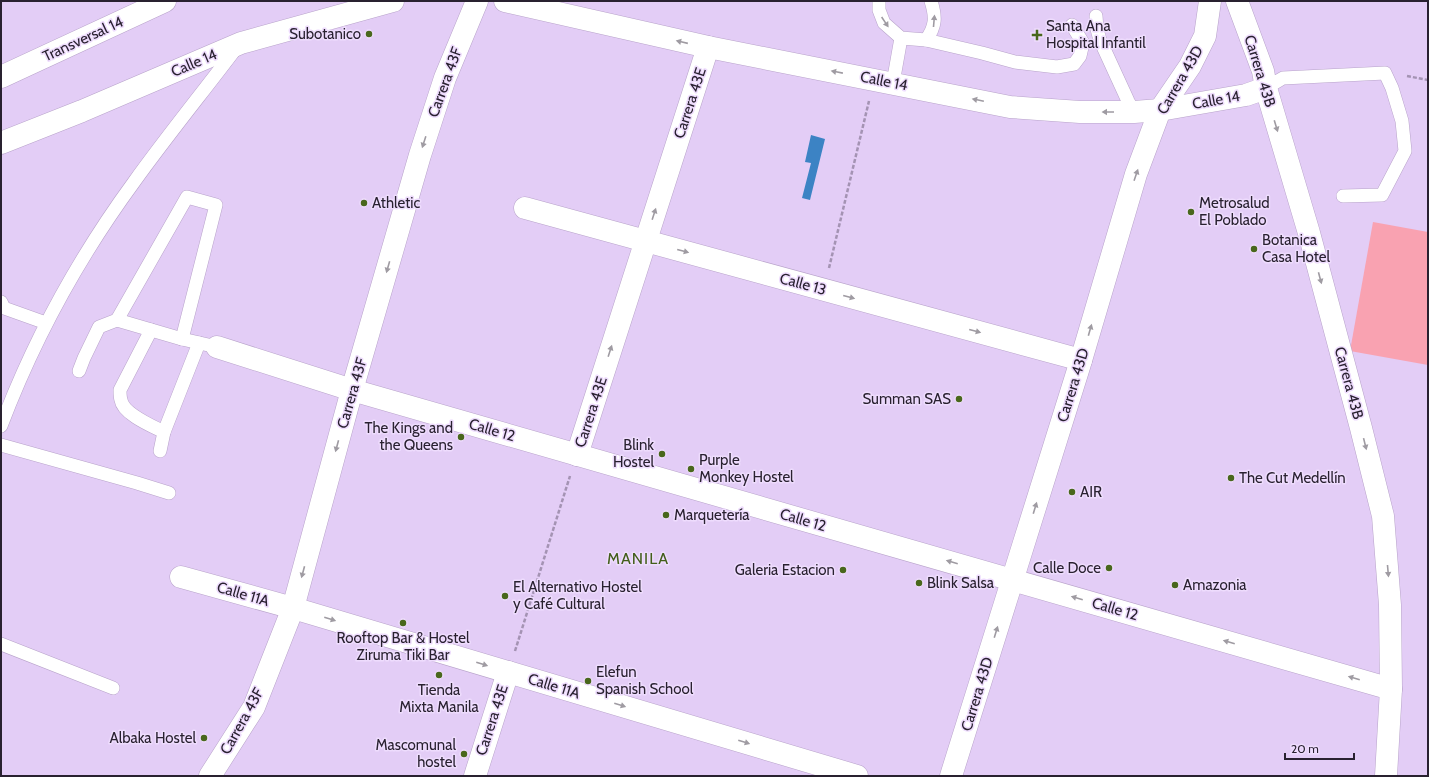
<svg xmlns="http://www.w3.org/2000/svg" width="1429" height="777" font-family="Cabin,sans-serif">
  <style>
    .green { fill: #f9a2b1 }
    .water { fill: #3c83c4 }
    .lines { fill: none; stroke-linecap: round; stroke-linejoin: round }
    .lane-casing { stroke: #b8a3ca; stroke-width: 14 }
    .street-casing { stroke: #b8a3ca; stroke-width: 23 }
    .secondary-casing { stroke: #b8a3ca; stroke-width: 23 }
    .path { stroke: #a493b3; stroke-width: 2.5; stroke-dasharray: 4 2; stroke-linecap: butt }
    .lane { stroke: #fff; stroke-width: 13 }
    .street { stroke: #fff; stroke-width: 22 }
    .secondary { stroke: #fff; stroke-width: 22 }
    .oneway { fill: #9f9ba2 }
    .poi-dot { fill: #49671c; stroke: #eedcfd; stroke-width: 1.5 }
    .labels { text-anchor: middle; dominant-baseline: central; stroke-width: 3; stroke-linejoin: round; paint-order: stroke }
    .poi-label { font-size: 15px; fill: #292130; stroke: #eedcfd; text-anchor: start }
    .street-label { font-size: 15px; fill: #292130; stroke: #eedcfd }
    .neighbourhood-label { font-size: 16px; letter-spacing: 1px; fill: #435e1a; stroke: #eedcfd }
  </style>
  <rect width="100%" height="100%" fill="#e3cdf6"/>
  <polygon class="green" points="1373,222 1428,232 1428,365 1350,351"/>
  <polygon class="water" points="811,135 825,139 810,200 802,198 811,163 805,162"/>
  <g class="lines">
    <defs>
      <g id="lane">
        <polyline points="879,1 879,10 884,23 901,38 926,40 982,53 1015,62 1057,67 1074,64 1080,56 1083,43 1072,25"/>
        <polyline points="1096,16 1097,29 1100,40 1128,101 1134,112"/>
        <path d="M926,40C936,26 936,17 931,1"/>
        <polyline points="893,83 901,38"/>
        <polyline points="1266,88 1283,78 1385,73 1392,88 1402,121 1405,151 1382,195 1343,196"/>
        <polyline points="1,302 4,308 46,323"/>
        <polyline points="117,320 187,197 216,205 182,339"/>
        <path d="M151,330L120,390C120,393 120,397 121,400C123,414 152,426 164,432L160,451"/>
        <polyline points="79,371 84,358 99,327 117,320 182,339 217,347"/>
        <path d="M1,426C34,339 79,257 134,182C167,136 203,92 237,47"/>
        <polyline points="164,432 199,343"/>
        <polyline points="1,445 137,483 169,493"/>
        <polyline points="1,644 113,688"/>
      </g>
      <g id="street">
        <polyline points="505,1 708,47 1010,107 1080,112 1134,112 1160,110 1246,95 1266,88 1309,233 1361,428 1383,516 1390,605 1391,689 1386,776"/>
        <polyline points="1,143 82,111 241,43 393,1"/>
        <polyline points="525,208 1081,360"/>
        <polyline points="217,347 352,390 1391,689"/>
        <polyline points="577,455 708,47"/>
        <polyline points="181,577 293,608 857,776"/>
        <polyline points="210,776 254,707 293,608 352,390 420,155 445,78 477,1"/>
        <polyline points="475,776 508,672"/>
        <polyline points="951,776 1079,367 1136,174 1160,110 1190,66 1205,36 1210,1"/>
      </g>
      <g id="secondary">
        <polyline points="1237,1 1263,71 1266,88"/>
        <polyline points="1,77 165,1"/>
      </g>
    </defs>
    <use href="#lane" class="lane-casing"/>
    <use href="#street" class="street-casing"/>
    <use href="#secondary" class="secondary-casing"/>
    <g class="path">
      <polyline points="1407,76 1428,80"/>
      <polyline points="829,268 869,101"/>
      <polyline points="515,651 570,476"/>
    </g>
    <use href="#lane" class="lane"/>
    <use href="#street" class="street"/>
    <use href="#secondary" class="secondary"/>
  </g>
  <defs><path id="oneway-solid" d="M-6-.8H1V-3.2L6.5 0L1 3.2V.8H-6Z"/></defs>
  <g class="oneway">
    <use href="#oneway-solid" transform="translate(934 21) rotate(-85)"/>
    <use href="#oneway-solid" transform="translate(885 22) rotate(56)"/>
    <use href="#oneway-solid" transform="translate(682 42) rotate(-167)"/>
    <use href="#oneway-solid" transform="translate(837 72) rotate(-169)"/>
    <use href="#oneway-solid" transform="translate(978 100) rotate(-168)"/>
    <use href="#oneway-solid" transform="translate(1108 112) rotate(180)"/>
    <use href="#oneway-solid" transform="translate(1276 126) rotate(73)"/>
    <use href="#oneway-solid" transform="translate(424 142) rotate(108)"/>
    <use href="#oneway-solid" transform="translate(1136 175) rotate(-71)"/>
    <use href="#oneway-solid" transform="translate(654 214) rotate(-72)"/>
    <use href="#oneway-solid" transform="translate(683 251) rotate(15)"/>
    <use href="#oneway-solid" transform="translate(388 267) rotate(106)"/>
    <use href="#oneway-solid" transform="translate(1320 278) rotate(75)"/>
    <use href="#oneway-solid" transform="translate(849 297) rotate(15)"/>
    <use href="#oneway-solid" transform="translate(1090 330) rotate(-74)"/>
    <use href="#oneway-solid" transform="translate(975 331) rotate(15)"/>
    <use href="#oneway-solid" transform="translate(610 351) rotate(-72)"/>
    <use href="#oneway-solid" transform="translate(1365 444) rotate(76)"/>
    <use href="#oneway-solid" transform="translate(337 446) rotate(105)"/>
    <use href="#oneway-solid" transform="translate(1035 508) rotate(-73)"/>
    <use href="#oneway-solid" transform="translate(952 562) rotate(-164)"/>
    <use href="#oneway-solid" transform="translate(1388 571) rotate(85)"/>
    <use href="#oneway-solid" transform="translate(303 572) rotate(105)"/>
    <use href="#oneway-solid" transform="translate(1077 598) rotate(-164)"/>
    <use href="#oneway-solid" transform="translate(330 619) rotate(17)"/>
    <use href="#oneway-solid" transform="translate(996 632) rotate(-73)"/>
    <use href="#oneway-solid" transform="translate(1229 642) rotate(-164)"/>
    <use href="#oneway-solid" transform="translate(482 664) rotate(17)"/>
    <use href="#oneway-solid" transform="translate(1354 678) rotate(-164)"/>
    <use href="#oneway-solid" transform="translate(620 705) rotate(17)"/>
    <use href="#oneway-solid" transform="translate(744 742) rotate(17)"/>
  </g>
  <g class="poi-dot">
    <circle cx="369" cy="34" r="4"/>
    <path d="M1035 29h4v4h4v4h-4v4h-4v-4h-4v-4h4z"/>
    <circle cx="364" cy="203" r="4"/>
    <circle cx="1191" cy="212" r="4"/>
    <circle cx="1254" cy="249" r="4"/>
    <circle cx="959" cy="399" r="4"/>
    <circle cx="461" cy="437" r="4"/>
    <circle cx="662" cy="454" r="4"/>
    <circle cx="691" cy="469" r="4"/>
    <circle cx="1231" cy="478" r="4"/>
    <circle cx="1072" cy="492" r="4"/>
    <circle cx="666" cy="515" r="4"/>
    <circle cx="1109" cy="568" r="4"/>
    <circle cx="843" cy="570" r="4"/>
    <circle cx="919" cy="583" r="4"/>
    <circle cx="1175" cy="585" r="4"/>
    <circle cx="505" cy="596" r="4"/>
    <circle cx="403" cy="623" r="4"/>
    <circle cx="439" cy="675" r="4"/>
    <circle cx="588" cy="681" r="4"/>
    <circle cx="204" cy="738" r="4"/>
    <circle cx="464" cy="754" r="4"/>
  </g>
  <g class="labels">
    <g class="poi-label">
      <text x="1046" y="26">Santa Ana<tspan x="1046" dy="17">Hospital Infantil</tspan></text>
      <text x="361" y="34" text-anchor="end">Subotanico</text>
      <text x="372" y="203">Athletic</text>
      <text x="1199" y="203">Metrosalud<tspan x="1199" dy="17">El Poblado</tspan></text>
      <text x="1262" y="240">Botanica<tspan x="1262" dy="17">Casa Hotel</tspan></text>
      <text x="951" y="399" text-anchor="end">Summan SAS</text>
      <text x="453" y="428" text-anchor="end">The Kings and<tspan x="453" dy="17">the Queens</tspan></text>
      <text x="654" y="445" text-anchor="end">Blink<tspan x="654" dy="17">Hostel</tspan></text>
      <text x="699" y="460">Purple<tspan x="699" dy="17">Monkey Hostel</tspan></text>
      <text x="1239" y="478">The Cut Medellín</text>
      <text x="1080" y="492">AIR</text>
      <text x="674" y="515">Marquetería</text>
      <text x="1101" y="568" text-anchor="end">Calle Doce</text>
      <text x="835" y="570" text-anchor="end">Galeria Estacion</text>
      <text x="927" y="583">Blink Salsa</text>
      <text x="1183" y="585">Amazonia</text>
      <text x="513" y="587">El Alternativo Hostel<tspan x="513" dy="17">y Café Cultural</tspan></text>
      <text x="403" y="638" text-anchor="middle">Rooftop Bar &amp; Hostel<tspan x="403" dy="17">Ziruma Tiki Bar</tspan></text>
      <text x="596" y="672">Elefun<tspan x="596" dy="17">Spanish School</tspan></text>
      <text x="439" y="690" text-anchor="middle">Tienda<tspan x="439" dy="17">Mixta Manila</tspan></text>
      <text x="196" y="738" text-anchor="end">Albaka Hostel</text>
      <text x="456" y="745" text-anchor="end">Mascomunal<tspan x="456" dy="17">hostel</tspan></text>
    </g>
    <g class="street-label">
      <text transform="translate(83 39) rotate(-25)">Transversal 14</text>
      <text transform="translate(194 63) rotate(-23)">Calle 14</text>
      <text transform="translate(1260 71) rotate(73)">Carrera 43B</text>
      <text transform="translate(1180 80) rotate(-60)">Carrera 43D</text>
      <text transform="translate(884 81) rotate(11)">Calle 14</text>
      <text transform="translate(445 82) rotate(-70)">Carrera 43F</text>
      <text transform="translate(1216 100) rotate(-10)">Calle 14</text>
      <text transform="translate(690 103) rotate(-72)">Carrera 43E</text>
      <text transform="translate(803 284) rotate(15)">Calle 13</text>
      <text transform="translate(1349 383) rotate(75)">Carrera 43B</text>
      <text transform="translate(1073 385) rotate(-73)">Carrera 43D</text>
      <text transform="translate(352 393) rotate(-74)">Carrera 43F</text>
      <text transform="translate(591 412) rotate(-72)">Carrera 43E</text>
      <text transform="translate(492 430) rotate(16)">Calle 12</text>
      <text transform="translate(803 520) rotate(16)">Calle 12</text>
      <text transform="translate(243 594) rotate(16)">Calle 11A</text>
      <text transform="translate(1115 609) rotate(16)">Calle 12</text>
      <text transform="translate(554 686) rotate(17)">Calle 11A</text>
      <text transform="translate(977 694) rotate(-73)">Carrera 43D</text>
      <text transform="translate(492 720) rotate(-72)">Carrera 43E</text>
      <text transform="translate(242 721) rotate(-61)">Carrera 43F</text>
    </g>
    <g class="neighbourhood-label">
      <text x="638" y="558">MANILA</text>
    </g>
  </g>
  <rect width="1429" height="777" fill="none" stroke="#292130" stroke-width="4"/>
  <path d="M1285 753v6h69v-6" fill="none" stroke="#292130" stroke-width="2"/>
  <text x="1291" y="753" font-size="12" fill="#292130" stroke="#eedcfd" stroke-width="3" paint-order="stroke">20 m</text>
</svg>
